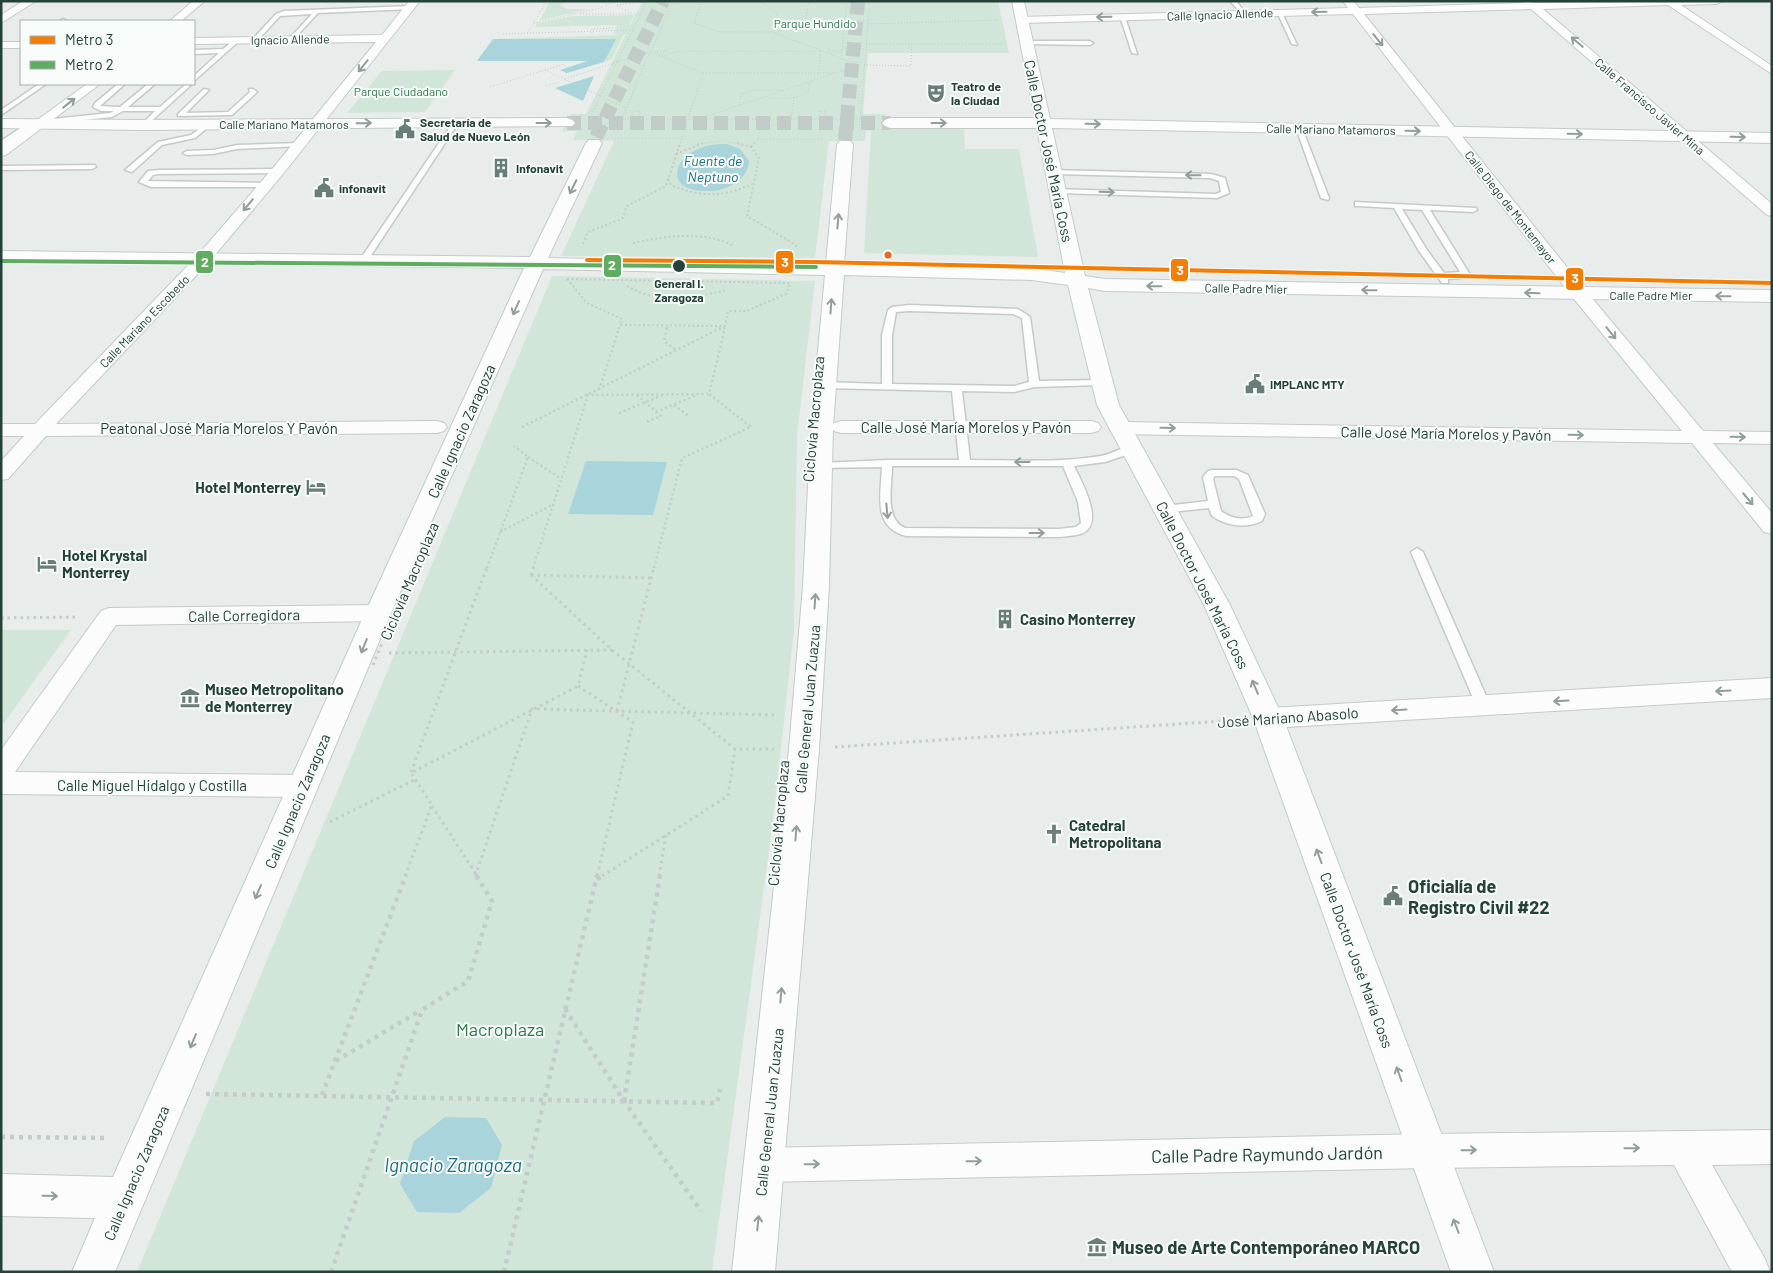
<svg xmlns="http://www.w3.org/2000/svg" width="1773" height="1273" font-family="Barlow,sans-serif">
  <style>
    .green { fill: #d1e6d8 }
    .water { fill: #a9d4db }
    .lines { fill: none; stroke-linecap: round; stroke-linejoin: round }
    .secondary-tunnel { stroke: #c1cbc8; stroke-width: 14; stroke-dasharray: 14 7; stroke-linecap: butt }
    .lane-casing { stroke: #c5cac8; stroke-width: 3 }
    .street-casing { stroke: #c5cac8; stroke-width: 2 }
    .secondary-casing { stroke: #c3cbc8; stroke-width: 2 }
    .path-far4 { stroke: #c3ccca; stroke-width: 1; stroke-dasharray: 1 2; stroke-linecap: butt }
    .path-far3 { stroke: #c3ccca; stroke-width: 2; stroke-dasharray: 2 2.5; stroke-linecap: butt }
    .path-far2 { stroke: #c3ccca; stroke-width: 2.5; stroke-dasharray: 2 3; stroke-linecap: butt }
    .path-far1 { stroke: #c3ccca; stroke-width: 3; stroke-dasharray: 2.5 4; stroke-linecap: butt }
    .path { stroke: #c3ccca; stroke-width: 4.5; stroke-dasharray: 4 5; stroke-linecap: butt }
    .lane { fill: #fcfcfc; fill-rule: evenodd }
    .street { fill: #fcfcfc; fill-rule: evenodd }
    .secondary { fill: #fcfcfc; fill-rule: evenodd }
    .path-bridge-far1 { stroke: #c3ccca; stroke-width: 1; stroke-dasharray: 1 2; stroke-linecap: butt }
    .path-bridge { stroke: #c3ccca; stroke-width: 3; stroke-dasharray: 2.5 4; stroke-linecap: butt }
    .metro-1-casing { stroke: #f7fbf9; stroke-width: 6 }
    .metro-2-casing { stroke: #f7fbf9; stroke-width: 6 }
    .metro-1 { stroke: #f47d03; stroke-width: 4 }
    .metro-2 { stroke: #60ad62; stroke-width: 4 }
    .oneway { stroke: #909f9b }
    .bus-dot { fill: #f26522; stroke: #f7fbf9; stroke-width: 2 }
    .stop-dot { fill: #24423a; stroke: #f7fbf9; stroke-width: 2 }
    .labels { text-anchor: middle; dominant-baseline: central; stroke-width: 4; stroke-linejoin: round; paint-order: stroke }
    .far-street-label { font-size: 12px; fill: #24423a; stroke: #f7fbf9 }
    .far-park-label { font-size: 12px; fill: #2d7a4b; stroke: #f7fbf9 }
    .far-poi-label { font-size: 12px; font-weight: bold; fill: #24423a; stroke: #f7fbf9; text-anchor: start }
    .far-stop-label { font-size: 12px; font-weight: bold; fill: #24423a; stroke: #f7fbf9 }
    .far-water-label { font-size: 14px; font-style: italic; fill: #1c6f80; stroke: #f7fbf9 }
    .street-label { font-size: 15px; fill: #24423a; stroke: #f7fbf9 }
    .poi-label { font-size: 15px; font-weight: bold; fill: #24423a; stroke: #f7fbf9; text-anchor: start }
    .near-poi-label { font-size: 18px; font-weight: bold; fill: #24423a; stroke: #f7fbf9; text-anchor: start }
    .near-park-label { font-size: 18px; fill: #2d7a4b; stroke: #f7fbf9 }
    .near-street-label { font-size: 18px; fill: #24423a; stroke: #f7fbf9 }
    .near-water-label { font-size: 19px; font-style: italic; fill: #1c6f80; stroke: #f7fbf9 }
    .line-badge { stroke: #f7fbf9; stroke-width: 2 }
    .badge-label { font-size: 14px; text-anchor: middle; font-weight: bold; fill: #fff }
  </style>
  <rect width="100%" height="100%" fill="#e8edeb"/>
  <g class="green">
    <polygon points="550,1 562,1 566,3 561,5 567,9 590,9 540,20"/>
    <polygon points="643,1 998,1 1009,53 868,53 863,114 885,114 885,128 964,129 965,149 1019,149 1038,257 864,253 871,131 866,131 865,141 829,141 815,258 561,256 614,141 573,140 577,131 562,131 571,114 586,114 626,34 624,34 612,59 604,62 615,39 493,39 620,35 614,34 617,25 535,27 537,23 573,16 634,15 629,25 630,25"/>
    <polygon points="455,70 425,112 347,113 382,71"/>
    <polygon points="552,276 815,281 797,436 794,630 773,821 712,1272 137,1272"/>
    <polygon points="1,630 71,630 1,727"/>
  </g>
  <g class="water">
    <polygon points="493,39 616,39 604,62 567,73 560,70 587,61 477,61"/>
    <polygon points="594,76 583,101 555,88"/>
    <path d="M727,144L740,149L749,161C749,172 741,180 732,185C724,190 714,191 706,191C657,191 675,142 727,144Z"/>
    <polygon points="586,461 667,462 653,515 568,514"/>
    <polygon points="445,1117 486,1118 502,1145 491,1188 459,1213 417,1212 400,1184 414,1141"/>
  </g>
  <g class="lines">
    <g class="secondary-tunnel">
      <polyline points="567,123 890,123"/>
      <polyline points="596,137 663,1"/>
      <polyline points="845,140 858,1"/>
    </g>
    <defs>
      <g id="lane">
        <polygon points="1230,1 1236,1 1247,15 1243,15"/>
        <polygon points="410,6 412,9 318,13 292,41 290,38 312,14 280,16 257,41 252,40 276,14 284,11"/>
        <polygon points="1277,12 1282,13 1297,45 1292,44"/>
        <polygon points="1120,16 1125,17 1137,54 1132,53"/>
        <polygon points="64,19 67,21 60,21 61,20"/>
        <polygon points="237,38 239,41 194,81 194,76 219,53 194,54 194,50 223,49"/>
        <polygon points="1027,41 1090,41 1093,43 1090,45 1025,44"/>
        <polygon points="39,84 46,84 1,115 1,110"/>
        <polygon points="118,84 125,84 100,106 120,107 148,84 155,84 128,107 160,107 186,84 192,84 146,126 141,125 155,111 123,111 112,117 53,123 50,121 53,119 110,113 114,111 101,111 93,107 95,103"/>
        <polygon points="204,89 209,90 186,113 228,112 250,92 249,89 253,89 257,92 232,115 178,116 178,114"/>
        <polygon points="454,121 459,122 366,263 360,263 359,261"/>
        <polygon points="28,123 33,124 1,146 1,141"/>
        <polygon points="207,123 212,124 195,138 162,145 132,172 125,170 158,142 191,135"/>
        <polygon points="1299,126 1302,128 1329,198 1328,200 1321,198 1296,128"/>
        <polygon points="298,143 302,145 300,146 237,149 213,154 187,155 183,153 187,151 213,150 237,145"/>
        <polygon points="95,165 96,167 92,169 1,170 1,166"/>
        <polygon points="278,169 281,169 281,173 159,174 153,175 148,181 267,183 268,185 264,187 151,187 139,182 148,171 159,170"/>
        <polygon points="1051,170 1211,174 1225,178 1229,193 1217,198 1058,193 1055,193 1055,189 1216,194 1221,192 1219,181 1210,178 1054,174 1050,172"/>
        <path d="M1355,202L1476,208L1477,210L1473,212L1430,210L1469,273L1462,278L1448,279V283H1442L1419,251L1394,208L1358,206H1355ZM1402,209L1422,210L1460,272L1444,273L1427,250Z"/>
        <path d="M909,305L1018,309L1030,317L1039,381L1104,380V384L1101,385L1035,387L1014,392L962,391L970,460C1014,460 1058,463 1101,456C1112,454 1124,445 1135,448L1136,450L1135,452L1105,462L1074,466C1081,481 1105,522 1083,533C1076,536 1066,536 1059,537L906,536C872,527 881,494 882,467L817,468L816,466L817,464L821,463L887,460H959L952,391L825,388L820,385L825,382L882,384V335L888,310L892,307ZM909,311L1013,314L1022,318L1029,382L1014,386L892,384V335L896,312ZM892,466H1063L1078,502L1081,523L1076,527L1059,529L905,528C884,519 892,485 892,466Z"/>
        <path d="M1212,470H1236L1248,475L1265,514L1262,521C1246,529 1227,526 1212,516L1209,508L1161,513L1159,510L1165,506L1208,501L1203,477L1208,471ZM1215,476H1234L1239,479L1253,516C1242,521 1230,518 1221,511L1213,479Z"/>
        <polygon points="1417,548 1423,552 1490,705 1488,709 1483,710 1478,709 1476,705 1411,552"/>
      </g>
      <g id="street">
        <polygon points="23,1 36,1 1,23 1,15"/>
        <polygon points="193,1 205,1 181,21 170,21"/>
        <polygon points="409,1 420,1 283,174 209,262 56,424 437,421 444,423 447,427 444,431 437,433 46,436 8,479 1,480 1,461 24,436 1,436 1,424 35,424 197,256 273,168 376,42 194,44 194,38 382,35"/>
        <polygon points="1343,1 1354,1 1359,8 1524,3 1523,1 1536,3 1722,1 1717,4 1681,5 1772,66 1772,74 1668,5 1543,9 1772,204 1772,216 1767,215 1531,9 1364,14 1586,291 1703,431 1772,432 1772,444 1713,443 1772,513 1772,534 1764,532 1692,443 1119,434 1112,432 1109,428 1112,424 1119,422 1682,431 1574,299 1353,14 1022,23 1017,20 1022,17 1348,8"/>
        <rect x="1" y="42" width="20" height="6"/>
        <polygon points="87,84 100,84 6,155 1,156 1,146"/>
        <polygon points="841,421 1091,421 1098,423 1101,427 1098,431 1091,433 841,433 834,431 831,427 834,423"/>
        <polygon points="378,605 386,607 390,613 386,619 378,621 116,625 15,772 304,775 314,778 317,786 314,794 304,797 1,794 1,750 101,611 109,608"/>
        <polygon points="1772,678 1772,698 1268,728 1259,725 1255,718 1259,711 1268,708"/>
        <polygon points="1772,1130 1772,1164 1712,1165 1765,1259 1770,1272 1732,1272 1674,1165 1427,1168 763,1182 751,1177 746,1165 751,1153 763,1148 1427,1134"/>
      </g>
      <g id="secondary">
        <polygon points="1012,1 1024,1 1050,119 1772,133 1772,143 1052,128 1085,276 1105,279 1772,290 1772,302 1105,291 1088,288 1119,405 1230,605 1283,718 1494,1272 1451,1272 1253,718 1204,605 1097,405 1068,285 1032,280 844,275 833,427 829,586 819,749 775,1272 732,1272 789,749 803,586 811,427 825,275 543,269 391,613 115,1272 72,1272 95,1218 1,1216 1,1174 113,1177 365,613 524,268 1,261 1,251 530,257 586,143 589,140 599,140 602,143 548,258 826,264 837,144 840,141 850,141 853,144 844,264 1032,268 1065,273 1037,128 890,128 885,126 882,123 885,120 890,118 1035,118"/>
        <polygon points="567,118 572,120 575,123 572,126 144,130 1,128 1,119 144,120"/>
      </g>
    </defs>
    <use href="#lane" class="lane-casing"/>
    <use href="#street" class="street-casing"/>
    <use href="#secondary" class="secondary-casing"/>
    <g class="path-far4">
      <polyline points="647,1 617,62 651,52 673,1"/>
      <polyline points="702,1 694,23 719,32 772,32 859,65"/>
      <polyline points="759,1 778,14 772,32"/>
      <polyline points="603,2 607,4 619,1"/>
      <polyline points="631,13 616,5 645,2"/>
      <polyline points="580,14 639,14"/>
      <polyline points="845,21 868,21"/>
      <polyline points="534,22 547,1"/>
      <polyline points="868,24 1000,20"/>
      <polyline points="527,33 534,23 604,7"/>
      <polyline points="592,33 592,29 615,28"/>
      <polyline points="775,33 805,23 809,1"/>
      <polyline points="503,34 633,30"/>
      <polyline points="866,44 1006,44"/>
      <polyline points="829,48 829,51 842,51"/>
      <polyline points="842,48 866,49"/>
      <polyline points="651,52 703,73"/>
      <polyline points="654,52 665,52 666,48"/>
      <polyline points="662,56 680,51 817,51"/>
      <polyline points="841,59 847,1"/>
      <polyline points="864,65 911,66 912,44"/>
      <polygon points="703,73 835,73 698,119 688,119"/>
      <polyline points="819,73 820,51"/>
      <polyline points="835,73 858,66"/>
      <polyline points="546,86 559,82"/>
      <polyline points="490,87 564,64"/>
      <polyline points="600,96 627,109"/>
      <polyline points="794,98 808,92 810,82"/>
      <polyline points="739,106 741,94 752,90 783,90"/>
      <polyline points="818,115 819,111 825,111 824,119"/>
      <polyline points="622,119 650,52"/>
      <polyline points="631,119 634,111 640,111 638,116"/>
      <polyline points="701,119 791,119 794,98 767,98"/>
      <polyline points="589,120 617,62"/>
      <polyline points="602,125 622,119 688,119 680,144"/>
      <polyline points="859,131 870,1"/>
      <polyline points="615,138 682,138"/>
      <polyline points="758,139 823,139"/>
      <polyline points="698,144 722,141 742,144"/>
      <polyline points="754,144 758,139 760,130 791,119 860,119"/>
    </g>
    <g class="path-far3">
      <polyline points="737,143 751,147 759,158 747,216 796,245 796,249"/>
      <polyline points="751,147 755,143"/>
      <polyline points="676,154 703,143"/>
      <path d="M668,179L671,185C700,197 723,198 752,184"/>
      <path d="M633,243C668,236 701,230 734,246"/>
      <polyline points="583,244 588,232 622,219 627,206 666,186 680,143"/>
      <polygon points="567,279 790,283 786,294 746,311 728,311 725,326 620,325 622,319 587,303"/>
      <path d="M627,286C659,305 692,298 727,290"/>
      <polyline points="619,329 620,325"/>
      <polyline points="667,329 668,325"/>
      <polyline points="719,329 723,327"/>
      <polyline points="724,329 725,326"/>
    </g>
    <g class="path-far2">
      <polyline points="667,328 664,341 677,351"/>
      <polyline points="599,390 619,328"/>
      <polyline points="637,395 661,416 647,422"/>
      <polyline points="674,405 690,417"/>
      <polyline points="656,412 697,395"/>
      <polyline points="619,413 663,395"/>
      <polyline points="522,427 721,328"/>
      <polyline points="528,457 561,479"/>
      <polyline points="500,532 552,505"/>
      <polyline points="487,568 528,457 514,446"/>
      <polyline points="533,568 588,395 709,394 725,328"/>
      <polyline points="654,568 682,458 751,427 709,394"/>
    </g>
    <g class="path-far1">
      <polyline points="531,575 612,650 735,749 774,749"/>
      <polyline points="531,575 534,567"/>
      <polyline points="531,575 651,578"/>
      <polyline points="1,618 79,617"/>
      <polyline points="389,653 612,650"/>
      <polyline points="578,686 633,722 597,876"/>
      <polyline points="617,711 654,567"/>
      <polyline points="835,747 1238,720"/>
      <polyline points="411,772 487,567"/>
      <polyline points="432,806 476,874"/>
      <polyline points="330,822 416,779"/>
      <polyline points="405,876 432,805 411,773 578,686 587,650"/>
      <polyline points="477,876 476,874 532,709 776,715"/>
      <polyline points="602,876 728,796 735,749"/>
      <polyline points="659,876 666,834"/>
    </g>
    <g class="path">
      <polyline points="597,879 604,875"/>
      <polyline points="565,1009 624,1101 701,1211"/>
      <polyline points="336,1061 421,1010"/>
      <polyline points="206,1094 717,1103 720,1089"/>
      <polyline points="322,1095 406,875"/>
      <polyline points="624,1101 660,875"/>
      <polyline points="1,1137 109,1138"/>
      <polyline points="331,1272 422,1010 468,981 492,901 476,875"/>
      <polyline points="504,1272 597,875"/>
    </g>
    <use href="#lane" class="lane"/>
    <use href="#street" class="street"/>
    <use href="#secondary" class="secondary"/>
    <g class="path-bridge-far1">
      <polyline points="545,70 600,96"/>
      <polyline points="565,79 617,62"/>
    </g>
    <polyline class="path-bridge" points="373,665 383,641"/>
    <defs>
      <polyline id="metro-1" points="587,260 816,262 1772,283"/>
      <polyline id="metro-2" points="1,261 816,267"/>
    </defs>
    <use href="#metro-1" class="metro-1-casing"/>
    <use href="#metro-2" class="metro-2-casing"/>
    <use href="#metro-1" class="metro-1"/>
    <use href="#metro-2" class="metro-2"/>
  </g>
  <defs><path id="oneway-shaft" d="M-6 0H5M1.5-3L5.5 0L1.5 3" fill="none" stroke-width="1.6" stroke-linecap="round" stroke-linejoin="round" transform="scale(1.25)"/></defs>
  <g class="oneway">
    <use href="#oneway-shaft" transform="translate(1319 12) rotate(179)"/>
    <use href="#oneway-shaft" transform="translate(1104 17) rotate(179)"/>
    <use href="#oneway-shaft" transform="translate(1378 40) rotate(51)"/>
    <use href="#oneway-shaft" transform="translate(1577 42) rotate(-140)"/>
    <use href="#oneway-shaft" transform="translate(363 66) rotate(129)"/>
    <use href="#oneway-shaft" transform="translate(69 103) rotate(-38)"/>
    <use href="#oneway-shaft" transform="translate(364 123) rotate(-1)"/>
    <use href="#oneway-shaft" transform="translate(544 123)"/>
    <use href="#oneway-shaft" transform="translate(939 123)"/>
    <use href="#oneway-shaft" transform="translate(1093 124) rotate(1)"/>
    <use href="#oneway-shaft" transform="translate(1413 131) rotate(1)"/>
    <use href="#oneway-shaft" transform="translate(1575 134) rotate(1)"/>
    <use href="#oneway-shaft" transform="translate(1738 137) rotate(1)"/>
    <use href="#oneway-shaft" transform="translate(1193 175) rotate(-179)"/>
    <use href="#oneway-shaft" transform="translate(573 187) rotate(116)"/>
    <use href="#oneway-shaft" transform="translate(1107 192) rotate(2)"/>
    <use href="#oneway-shaft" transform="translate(248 205) rotate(130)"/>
    <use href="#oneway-shaft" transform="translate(838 221) rotate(-85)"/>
    <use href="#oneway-shaft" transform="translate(1154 286) rotate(-179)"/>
    <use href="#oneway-shaft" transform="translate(1369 290) rotate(-179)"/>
    <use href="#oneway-shaft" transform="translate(1532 293) rotate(-178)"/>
    <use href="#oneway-shaft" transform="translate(1723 296) rotate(-179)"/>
    <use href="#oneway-shaft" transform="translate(831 306) rotate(-86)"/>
    <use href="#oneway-shaft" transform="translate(516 308) rotate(114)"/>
    <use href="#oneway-shaft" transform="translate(1611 333) rotate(51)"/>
    <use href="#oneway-shaft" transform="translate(1168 428) rotate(1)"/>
    <use href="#oneway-shaft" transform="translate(1576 435) rotate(1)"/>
    <use href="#oneway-shaft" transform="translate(1738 437) rotate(1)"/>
    <use href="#oneway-shaft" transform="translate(1022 462) rotate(-180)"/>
    <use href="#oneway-shaft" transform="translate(1748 499) rotate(50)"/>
    <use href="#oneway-shaft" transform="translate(887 511) rotate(85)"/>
    <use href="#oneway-shaft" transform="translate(1037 533)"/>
    <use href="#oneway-shaft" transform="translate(815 601) rotate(-86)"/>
    <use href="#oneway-shaft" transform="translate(364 646) rotate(112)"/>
    <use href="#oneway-shaft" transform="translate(1255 687) rotate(-113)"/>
    <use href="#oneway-shaft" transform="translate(1723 691) rotate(177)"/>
    <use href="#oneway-shaft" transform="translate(1561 701) rotate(177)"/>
    <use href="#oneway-shaft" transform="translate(1399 710) rotate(177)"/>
    <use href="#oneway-shaft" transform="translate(796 833) rotate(-85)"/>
    <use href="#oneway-shaft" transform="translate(1319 856) rotate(-110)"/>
    <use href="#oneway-shaft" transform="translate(258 892) rotate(113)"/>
    <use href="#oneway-shaft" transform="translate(781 995) rotate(-85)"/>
    <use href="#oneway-shaft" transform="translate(193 1041) rotate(113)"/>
    <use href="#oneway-shaft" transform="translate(1399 1074) rotate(-110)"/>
    <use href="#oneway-shaft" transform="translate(1632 1148) rotate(-1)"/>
    <use href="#oneway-shaft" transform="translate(1469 1150) rotate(-1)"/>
    <use href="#oneway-shaft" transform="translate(974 1161) rotate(-1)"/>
    <use href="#oneway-shaft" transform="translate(812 1164) rotate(-1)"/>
    <use href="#oneway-shaft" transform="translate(50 1196) rotate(1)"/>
    <use href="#oneway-shaft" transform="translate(758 1223) rotate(-84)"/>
    <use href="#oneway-shaft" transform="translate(1456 1226) rotate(-111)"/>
  </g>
  <defs>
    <symbol id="theatre-bare" viewBox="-9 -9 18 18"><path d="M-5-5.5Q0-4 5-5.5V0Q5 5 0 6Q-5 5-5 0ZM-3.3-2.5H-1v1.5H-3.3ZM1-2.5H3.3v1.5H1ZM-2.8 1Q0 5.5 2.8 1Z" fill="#697e78" stroke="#f7fbf9" stroke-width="2.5" paint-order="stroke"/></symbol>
    <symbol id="civic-bare" viewBox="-9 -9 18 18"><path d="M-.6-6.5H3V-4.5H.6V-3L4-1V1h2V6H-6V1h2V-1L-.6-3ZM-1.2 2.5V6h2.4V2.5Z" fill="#697e78" stroke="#f7fbf9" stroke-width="2.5" paint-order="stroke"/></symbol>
    <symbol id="building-bare" viewBox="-9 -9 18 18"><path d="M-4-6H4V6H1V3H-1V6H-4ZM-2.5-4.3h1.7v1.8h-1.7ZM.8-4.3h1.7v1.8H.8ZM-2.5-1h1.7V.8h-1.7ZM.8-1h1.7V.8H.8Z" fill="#697e78" stroke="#f7fbf9" stroke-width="2.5" paint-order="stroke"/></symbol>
    <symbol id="hotel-bare" viewBox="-9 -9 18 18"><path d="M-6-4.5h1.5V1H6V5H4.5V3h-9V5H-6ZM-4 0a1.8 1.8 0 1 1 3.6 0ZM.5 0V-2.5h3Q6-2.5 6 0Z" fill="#697e78" stroke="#f7fbf9" stroke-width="2.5" paint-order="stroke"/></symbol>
    <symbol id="museum-bare" viewBox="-9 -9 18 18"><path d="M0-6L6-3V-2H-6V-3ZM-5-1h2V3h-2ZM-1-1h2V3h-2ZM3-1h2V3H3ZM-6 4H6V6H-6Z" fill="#697e78" stroke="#f7fbf9" stroke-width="2.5" paint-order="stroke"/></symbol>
    <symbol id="church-bare" viewBox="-9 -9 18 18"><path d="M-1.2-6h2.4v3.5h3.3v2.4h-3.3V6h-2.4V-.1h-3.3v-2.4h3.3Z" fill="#697e78" stroke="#f7fbf9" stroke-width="2.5" paint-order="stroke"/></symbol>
  </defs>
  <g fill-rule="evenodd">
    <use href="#theatre-bare" x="922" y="79" width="28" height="28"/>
    <use href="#civic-bare" x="391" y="115" width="28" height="28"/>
    <use href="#building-bare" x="487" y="154" width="28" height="28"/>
    <use href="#civic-bare" x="310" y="174" width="28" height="28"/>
    <use href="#civic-bare" x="1241" y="370" width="28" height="28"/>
    <use href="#hotel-bare" x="302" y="473" width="28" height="28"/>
    <use href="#hotel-bare" x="33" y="550" width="28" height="28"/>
    <use href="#building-bare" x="991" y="605" width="28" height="28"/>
    <use href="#museum-bare" x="176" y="684" width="28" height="28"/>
    <use href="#church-bare" x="1040" y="820" width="28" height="28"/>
    <use href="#civic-bare" x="1379" y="882" width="28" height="28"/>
    <use href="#museum-bare" x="1083" y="1233" width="28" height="28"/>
  </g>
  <circle class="bus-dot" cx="888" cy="255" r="4.5"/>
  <circle class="stop-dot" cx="679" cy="266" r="7"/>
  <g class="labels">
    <g class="far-street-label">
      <text transform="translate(1220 14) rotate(-2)">Calle Ignacio Allende</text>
      <text transform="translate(290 39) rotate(-1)">Ignacio Allende</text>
      <text transform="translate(1650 106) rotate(41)">Calle Francisco Javier Mina</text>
      <text x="284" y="124">Calle Mariano Matamoros</text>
      <text transform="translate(1331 129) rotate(1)">Calle Mariano Matamoros</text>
      <text transform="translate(1511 207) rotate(52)">Calle Diego de Montemayor</text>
      <text transform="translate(1246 288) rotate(1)">Calle Padre Mier</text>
      <text x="1651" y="295">Calle Padre Mier</text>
      <text transform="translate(144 321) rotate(-46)">Calle Mariano Escobedo</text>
    </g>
    <g class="far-park-label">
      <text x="815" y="23">Parque Hundido</text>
      <text x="401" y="91">Parque Ciudadano</text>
    </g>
    <g class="far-poi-label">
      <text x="951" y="86">Teatro de<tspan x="951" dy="14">la Ciudad</tspan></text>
      <text x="420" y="122">Secretaría de<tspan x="420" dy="14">Salud de Nuevo León</tspan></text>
      <text x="516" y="168">Infonavit</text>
      <text x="339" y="188">infonavit</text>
      <text x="1270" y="384">IMPLANC MTY</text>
    </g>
    <g class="far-stop-label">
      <text x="679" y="283">General I.<tspan x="679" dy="14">Zaragoza</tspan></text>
    </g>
    <g class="far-water-label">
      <text x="713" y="160">Fuente de<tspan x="713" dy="16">Neptuno</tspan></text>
    </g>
    <g class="street-label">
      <text transform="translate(1049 151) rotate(78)">Calle Doctor José María Coss</text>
      <text transform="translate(813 419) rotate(-85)">Ciclovía Macroplaza</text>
      <text x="966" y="427">Calle José María Morelos y Pavón</text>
      <text x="219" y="428">Peatonal José María Morelos Y Pavón</text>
      <text transform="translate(461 431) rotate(-66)">Calle Ignacio Zaragoza</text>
      <text transform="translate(1446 433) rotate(1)">Calle José María Morelos y Pavón</text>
      <text transform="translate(409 581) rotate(-67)">Ciclovía Macroplaza</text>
      <text transform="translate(1203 585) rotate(63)">Calle Doctor José María Coss</text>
      <text transform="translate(244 615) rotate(-1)">Calle Corregidora</text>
      <text transform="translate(807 709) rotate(-85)">Calle General Juan Zuazua</text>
      <text transform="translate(1288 717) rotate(-4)">José Mariano Abasolo</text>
      <text x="152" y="785">Calle Miguel Hidalgo y Costilla</text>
      <text transform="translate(297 801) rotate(-67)">Calle Ignacio Zaragoza</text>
      <text transform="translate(778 823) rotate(-85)">Ciclovía Macroplaza</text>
      <text transform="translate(1357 960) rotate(70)">Calle Doctor José María Coss</text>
      <text transform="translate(769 1112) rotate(-84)">Calle General Juan Zuazua</text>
      <text transform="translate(136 1173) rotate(-67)">Calle Ignacio Zaragoza</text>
    </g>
    <g class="poi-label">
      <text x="301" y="487" text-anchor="end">Hotel Monterrey</text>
      <text x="62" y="555">Hotel Krystal<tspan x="62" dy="17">Monterrey</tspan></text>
      <text x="1020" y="619">Casino Monterrey</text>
      <text x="205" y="689">Museo Metropolitano<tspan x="205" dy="17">de Monterrey</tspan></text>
      <text x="1069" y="825">Catedral<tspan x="1069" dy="17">Metropolitana</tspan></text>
    </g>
    <g class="near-poi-label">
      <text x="1408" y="886">Oficialía de<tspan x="1408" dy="21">Registro Civil #22</tspan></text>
      <text x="1112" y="1247">Museo de Arte Contemporáneo MARCO</text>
    </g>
    <g class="near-park-label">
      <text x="500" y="1029">Macroplaza</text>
    </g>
    <g class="near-street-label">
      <text transform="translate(1267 1154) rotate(-1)">Calle Padre Raymundo Jardón</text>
    </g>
    <g class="near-water-label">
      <text x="453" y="1164">Ignacio Zaragoza</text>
    </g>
  </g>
  <g class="line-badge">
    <rect x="775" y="250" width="19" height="24" rx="5" fill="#f47d03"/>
    <rect x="195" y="250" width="19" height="24" rx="5" fill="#60ad62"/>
    <rect x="603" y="254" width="19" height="24" rx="5" fill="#60ad62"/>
    <rect x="1170" y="258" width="19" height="24" rx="5" fill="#f47d03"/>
    <rect x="1565" y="267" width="19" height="24" rx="5" fill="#f47d03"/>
  </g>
  <g class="badge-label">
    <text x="785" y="267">3</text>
    <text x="205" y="267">2</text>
    <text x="612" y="270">2</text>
    <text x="1180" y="275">3</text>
    <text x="1575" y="283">3</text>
  </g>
  <rect width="1773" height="1273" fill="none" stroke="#24423a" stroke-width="5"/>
  <rect x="20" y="20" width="175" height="65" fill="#f7fbf9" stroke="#a3b1ad"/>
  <rect x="30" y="36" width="25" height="8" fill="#f47d03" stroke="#a3b1ad"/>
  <text x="65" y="45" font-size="15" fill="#24423a">Metro 3</text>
  <rect x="30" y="61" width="25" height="8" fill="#60ad62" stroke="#a3b1ad"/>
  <text x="65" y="70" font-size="15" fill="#24423a">Metro 2</text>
</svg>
